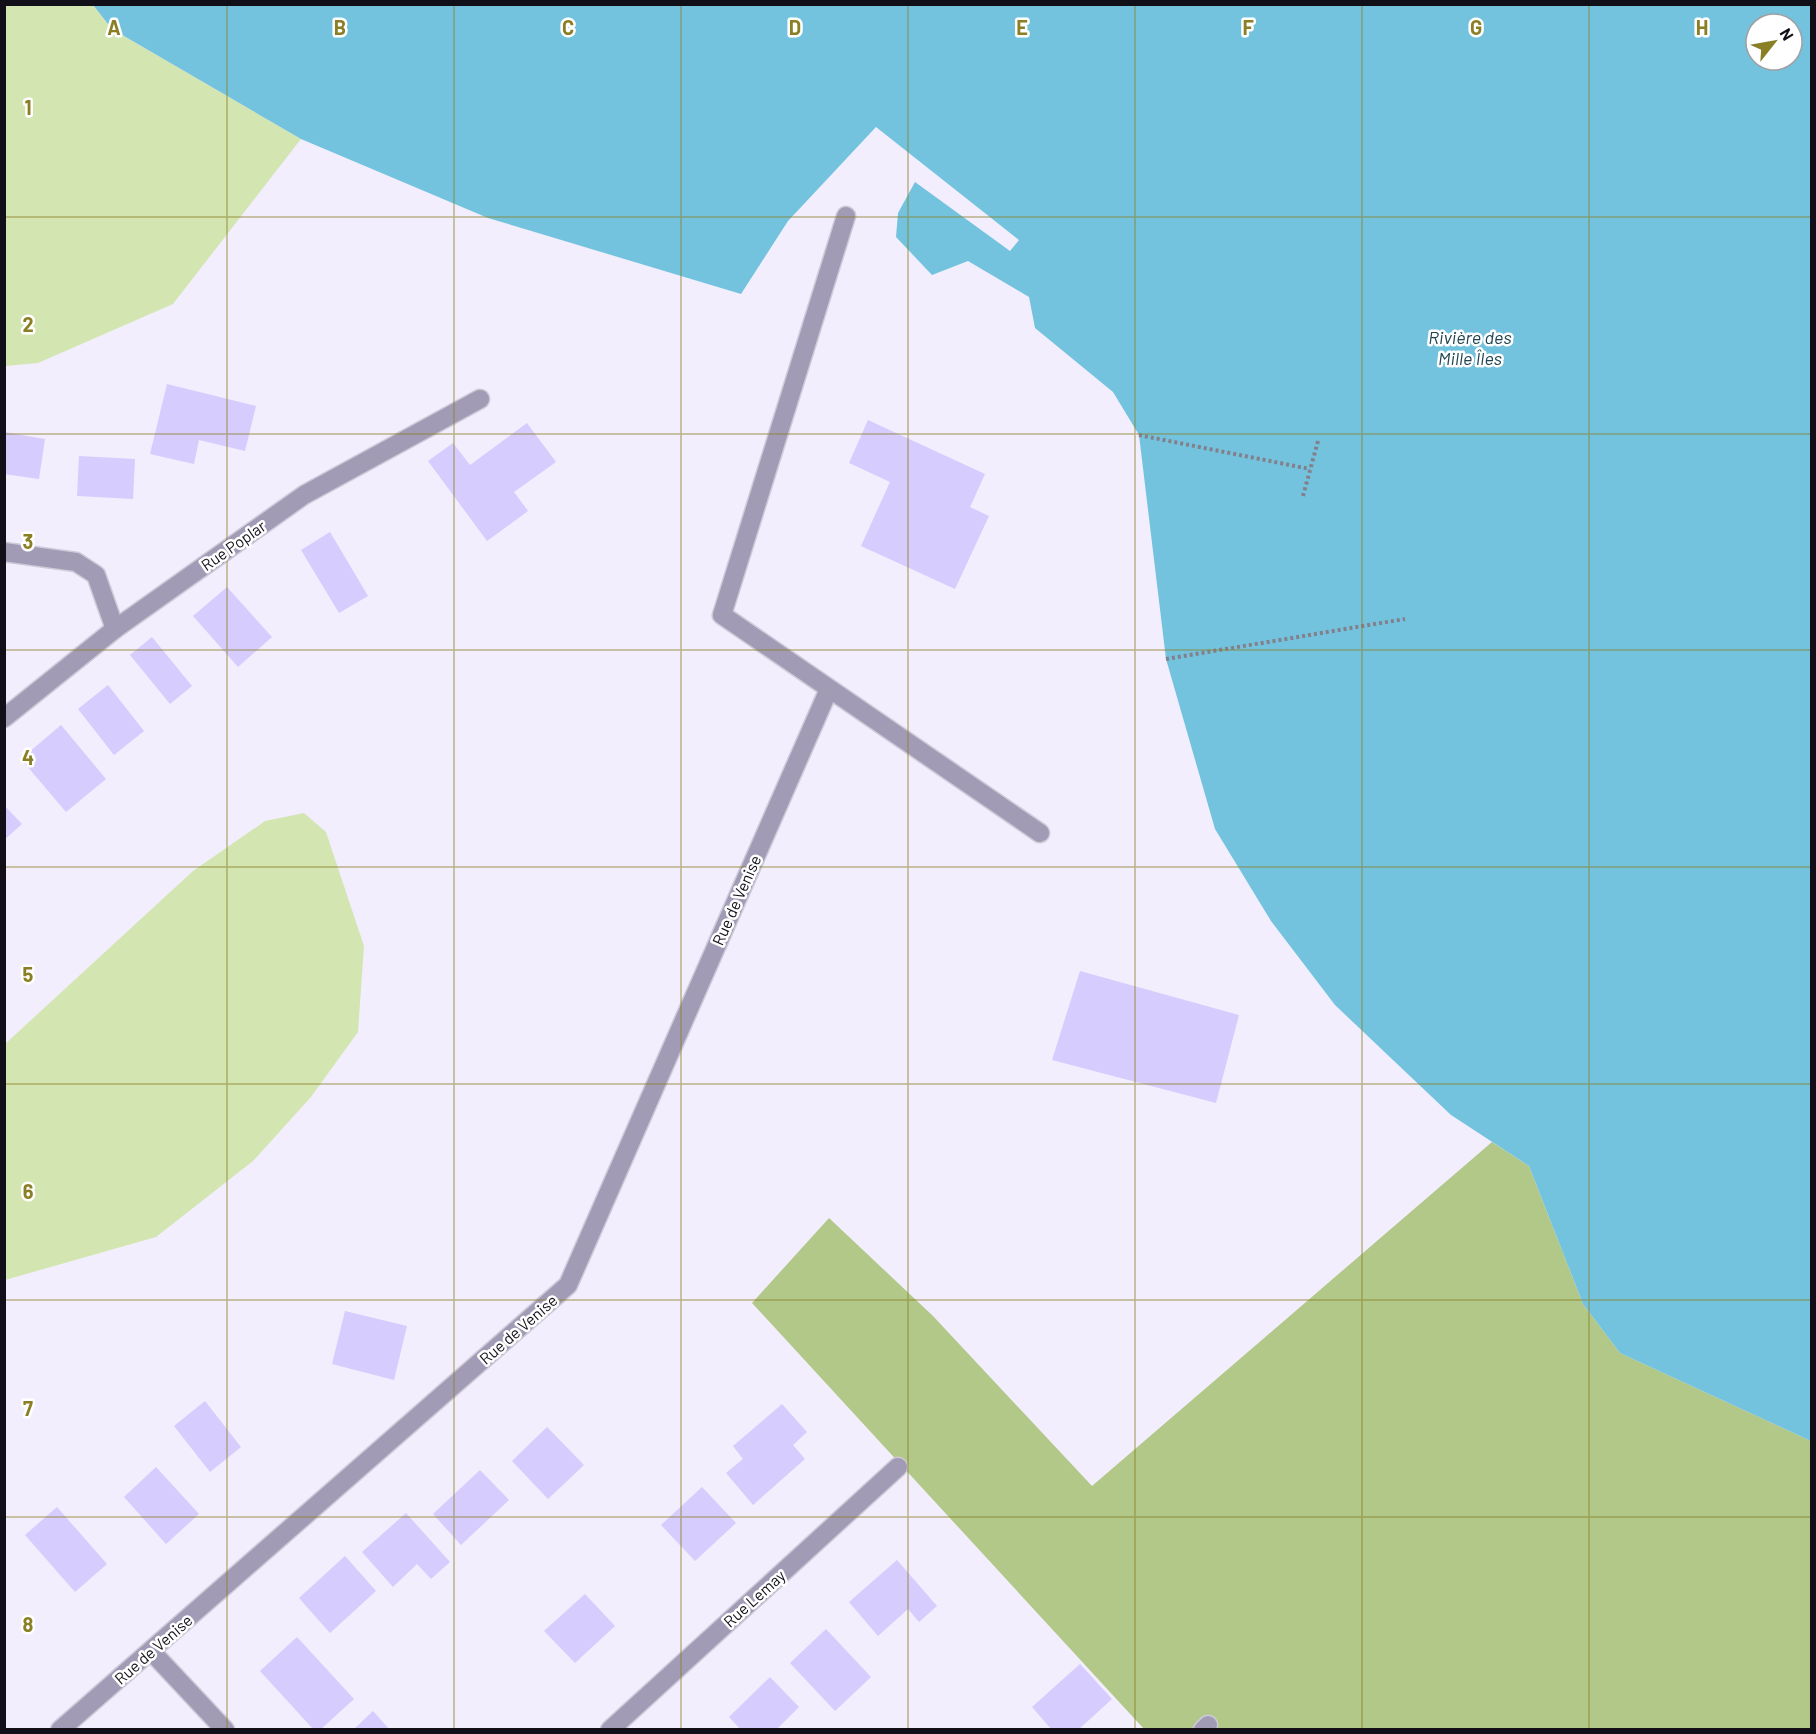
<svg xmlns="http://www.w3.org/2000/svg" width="1816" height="1734" font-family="Barlow,sans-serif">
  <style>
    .green { fill: #d3e6b1 }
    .forest { fill: #b2c888 }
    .water { fill: #73c3df; fill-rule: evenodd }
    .building { fill: #d7ccfe }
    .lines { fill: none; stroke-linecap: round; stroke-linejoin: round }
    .minor-casing { stroke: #cecad8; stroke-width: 21 }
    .path { stroke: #83808c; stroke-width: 4; stroke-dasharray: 3 3; stroke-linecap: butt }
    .minor { stroke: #a29bb6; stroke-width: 18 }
    .grid { fill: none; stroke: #8b7f26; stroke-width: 1.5; stroke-opacity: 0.55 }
    .labels { text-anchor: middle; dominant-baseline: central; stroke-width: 5; stroke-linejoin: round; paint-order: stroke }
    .street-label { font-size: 16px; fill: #110f17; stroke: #fff }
    .water-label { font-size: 18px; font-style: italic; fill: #204551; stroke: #fff }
    .grid-label { font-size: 20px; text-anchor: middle; font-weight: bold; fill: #8b7f26; stroke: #fff; stroke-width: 5; stroke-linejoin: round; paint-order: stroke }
  </style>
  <rect width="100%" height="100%" fill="#f2eefd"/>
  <g class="green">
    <polygon points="5,5 93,5 112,29 301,139 173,304 38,363 5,366"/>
    <polygon points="304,813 326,832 364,946 358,1032 311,1097 253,1161 156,1237 5,1280 5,1044 193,871 265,821"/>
  </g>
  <polygon class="forest" points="1492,1142 1529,1166 1583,1304 1620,1353 1811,1441 1811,1729 1144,1729 752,1303 829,1218 933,1316 1092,1486"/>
  <path class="water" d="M93,5H1811V1441L1620,1353L1583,1304L1529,1166L1451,1115L1335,1005L1271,921L1215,829L1166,659L1139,435L1113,392L1035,328L1029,297L968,261L932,275L896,237L898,213L915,182L1010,251L1019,240L876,127L788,221L741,294L488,218L301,139L112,29ZM1756,24H1792V60H1756Z"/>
  <g class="building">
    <polygon points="167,384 256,406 245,451 199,440 194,464 150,454"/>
    <polygon points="868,420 985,474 970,507 989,516 955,589 861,546 890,482 849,463"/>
    <polygon points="527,423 556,462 514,492 528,511 487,541 428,461 453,443 470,465"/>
    <polygon points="4,432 45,439 39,479 4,474"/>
    <polygon points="79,456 135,459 133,499 77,496"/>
    <polygon points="330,532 368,596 339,613 301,550"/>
    <polygon points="227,587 272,637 238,667 193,616"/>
    <polygon points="152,637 192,686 170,704 130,655"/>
    <polygon points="108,685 144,731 114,755 78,709"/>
    <polygon points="61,725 106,779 66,812 21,759"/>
    <polygon points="4,805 22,824 4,840"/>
    <polygon points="1080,971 1239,1015 1216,1103 1052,1060"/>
    <polygon points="345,1311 407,1326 394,1380 332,1364"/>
    <polygon points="205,1401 241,1447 210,1472 174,1426"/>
    <polygon points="782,1404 807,1432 793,1445 805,1459 753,1505 726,1473 743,1459 733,1446"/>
    <polygon points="547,1427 584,1465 548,1499 512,1461"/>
    <polygon points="156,1467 199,1514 166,1544 124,1497"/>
    <polygon points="480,1470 509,1500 461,1545 433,1514"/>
    <polygon points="702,1487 736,1523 695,1561 661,1525"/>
    <polygon points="57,1507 107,1564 75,1592 25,1535"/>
    <polygon points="406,1513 450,1562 431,1579 417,1564 393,1587 362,1552"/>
    <polygon points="345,1556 376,1591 330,1633 299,1598"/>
    <polygon points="897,1560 937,1606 919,1622 908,1609 878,1636 849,1602"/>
    <polygon points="585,1594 615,1626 575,1663 544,1631"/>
    <polygon points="826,1629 871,1677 835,1711 790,1663"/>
    <polygon points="297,1637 354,1699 320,1730 314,1730 260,1671"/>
    <polygon points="1080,1664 1112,1699 1078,1730 1052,1730 1032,1707"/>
    <polygon points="770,1677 799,1707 776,1730 741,1730 729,1717"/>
    <polygon points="373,1711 390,1730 353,1730"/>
  </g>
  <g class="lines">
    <defs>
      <g id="minor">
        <polyline points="846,216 722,615 1040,833"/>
        <polyline points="4,552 76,562 96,575 115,629"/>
        <polyline points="4,718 115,629 304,495 480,399"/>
        <polyline points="151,1651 225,1730"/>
        <polyline points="60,1730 568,1285 829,689"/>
        <polyline points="610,1730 898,1467"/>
        <polyline points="1203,1730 1208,1725"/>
      </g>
    </defs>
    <use href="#minor" class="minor-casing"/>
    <g class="path">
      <polyline points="1139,435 1310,469"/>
      <polyline points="1303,496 1318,441"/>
      <polyline points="1166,659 1405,619"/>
    </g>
    <use href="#minor" class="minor"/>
  </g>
  <path class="grid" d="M227,4V1730M454,4V1730M681,4V1730M908,4V1730M1135,4V1730M1362,4V1730M1589,4V1730M4,217H1812M4,434H1812M4,650H1812M4,867H1812M4,1084H1812M4,1300H1812M4,1517H1812"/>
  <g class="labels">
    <g class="street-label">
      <text transform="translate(233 545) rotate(-35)">Rue Poplar</text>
      <text transform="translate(736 900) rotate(-66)">Rue de Venise</text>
      <text transform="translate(518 1329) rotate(-41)">Rue de Venise</text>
      <text transform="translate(754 1598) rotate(-42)">Rue Lemay</text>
      <text transform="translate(153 1649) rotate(-41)">Rue de Venise</text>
    </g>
    <g class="water-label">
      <text x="1470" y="337">Rivière des<tspan x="1470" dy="21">Mille Îles</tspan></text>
    </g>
  </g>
  <g class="grid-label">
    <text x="114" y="35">A</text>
    <text x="340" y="35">B</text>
    <text x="568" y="35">C</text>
    <text x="795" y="35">D</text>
    <text x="1022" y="35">E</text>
    <text x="1248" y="35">F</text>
    <text x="1476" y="35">G</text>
    <text x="1702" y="35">H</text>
    <text x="28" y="115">1</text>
    <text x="28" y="332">2</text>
    <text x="28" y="549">3</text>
    <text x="28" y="765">4</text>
    <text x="28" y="982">5</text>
    <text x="28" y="1199">6</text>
    <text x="28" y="1416">7</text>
    <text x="28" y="1632">8</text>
  </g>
  <rect width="1816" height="1734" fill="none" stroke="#110f17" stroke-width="12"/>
  <g transform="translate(1774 42) rotate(59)"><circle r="28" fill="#ffffff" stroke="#a09fa2" stroke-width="1.5"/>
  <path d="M0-4.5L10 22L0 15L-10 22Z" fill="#8b7f26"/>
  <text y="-9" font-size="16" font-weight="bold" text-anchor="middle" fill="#110f17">N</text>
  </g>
</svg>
